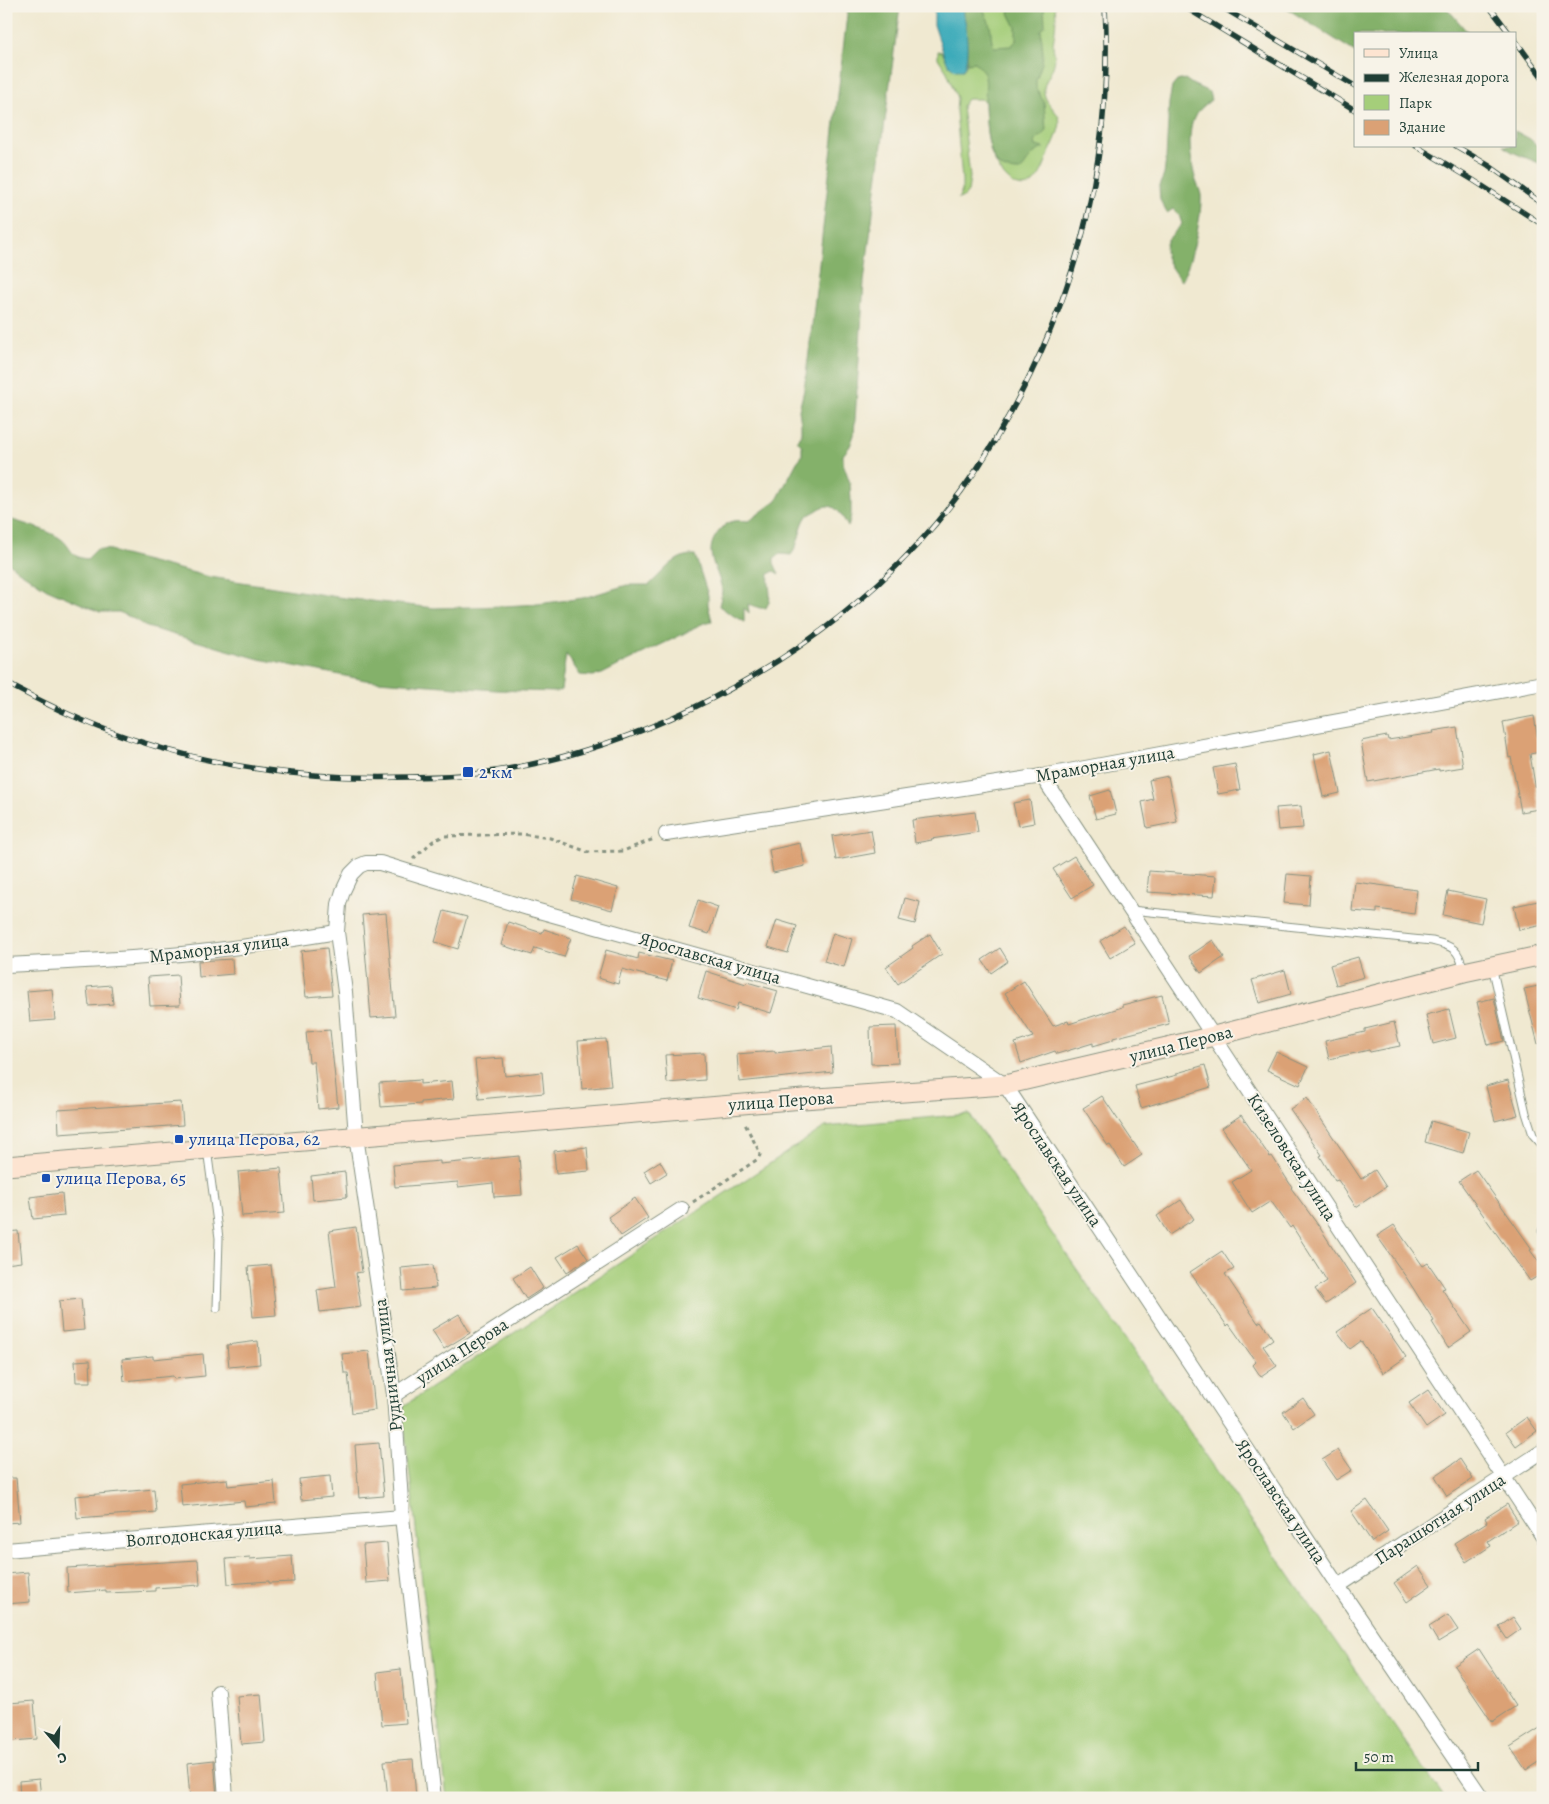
<svg xmlns="http://www.w3.org/2000/svg" width="1549" height="1804" font-family="Alegreya,serif">
  <style>
    .green { fill: #a5ce7a; stroke: #628657 }
    .forest { fill: #84b16a; stroke: #52774f }
    .water { fill: #3cabba; stroke: #2e7477 }
    .building { fill: #dba175 }
    .lines { fill: none; stroke-linecap: round; stroke-linejoin: round }
    .service-casing { stroke: #889382; stroke-width: 9 }
    .minor-casing { stroke: #889382; stroke-width: 16 }
    .secondary-casing { stroke: #889382; stroke-width: 21 }
    .path { stroke: #889382; stroke-width: 3; stroke-dasharray: 4 4; stroke-linecap: butt }
    .service { stroke: #fff; stroke-width: 7 }
    .minor { stroke: #fff; stroke-width: 14 }
    .secondary { stroke: #fde4d1; stroke-width: 19 }
    .rail-casing { stroke: #1f3d34; stroke-width: 5.5 }
    .rail { stroke: #f7f3e8; stroke-width: 4; stroke-dasharray: 11; stroke-linecap: butt }
    .transit-dot { fill: #1a4fb4; stroke: #f7f3e8; stroke-width: 2 }
    .labels { text-anchor: middle; dominant-baseline: central; stroke-width: 4; stroke-linejoin: round; paint-order: stroke }
    .street-label { font-size: 18px; fill: #1f3d34; stroke: #f7f3e8 }
    .transit-label { font-size: 18px; fill: #164399; stroke: #f7f3e8; text-anchor: start }
  </style>
  <rect width="100%" height="100%" fill="#f7f3e8"/>
  <filter id="ink" filterUnits="userSpaceOnUse"><feTurbulence type="fractalNoise" baseFrequency=".02" numOctaves="2"/><feDisplacementMap in="SourceGraphic" scale="10" xChannelSelector="R" yChannelSelector="G"/><feConvolveMatrix kernelMatrix="1 2 1 2 8 2 1 2 1" color-interpolation-filters="sRGB"/></filter>
  <filter id="wash" filterUnits="userSpaceOnUse"><feTurbulence type="fractalNoise" baseFrequency=".0096" numOctaves="4" result="noise"/><feDisplacementMap in="SourceGraphic" scale="20" xChannelSelector="R" yChannelSelector="G"/><feGaussianBlur stdDeviation="1.12" result="paint"/><feColorMatrix in="noise" values="0 0 0 0 0 0 0 0 0 0 0 0 0 0 0 0 0 1.4 0 .05"/><feComposite in="paint" operator="in"/></filter>
  <g filter="url(#wash)">
    <rect width="100%" height="100%" fill="#f0e9d1"/>
    <g class="green">
      <path d="M965,6H1055C1057,19 1055,31 1053,44C1053,52 1057,57 1053,67C1051,74 1043,83 1044,91C1044,106 1064,112 1059,128C1057,137 1053,145 1049,153C1043,169 1034,197 1012,183C1002,176 995,163 991,152C986,136 986,118 985,102L981,99H967L962,106L970,177L968,192L964,197L958,199L962,191V180L956,111L957,98L947,72L938,58V51L942,52L945,58L963,70L967,63Z"/>
      <polygon points="969,1114 1444,1798 447,1798 402,1407 825,1127"/>
    </g>
    <g class="forest">
      <path d="M848,6H900L864,282L854,435L850,446L843,455V463L850,483L851,501V515L848,527C841,513 833,498 816,511C812,513 806,516 804,521C799,532 799,545 791,555L780,554L774,558V563L779,574L774,571L769,574C767,589 774,594 766,608H760L748,604L749,613L744,608V622L729,613L719,606C720,601 722,595 722,590C718,566 700,552 721,529C729,520 736,520 749,521L777,500L797,462L802,456V446L797,440L801,434V424L799,410L804,390L809,352Z"/>
      <path d="M965,6H983C984,14 989,19 990,26C992,34 990,39 994,47L1011,46L1016,41V27L1009,13L1011,8L1020,9L1023,6H1044L1045,26L1041,30L1043,53L1042,63L1036,80V88L1044,102L1046,131L1035,142L1036,146L1044,148C1028,154 1031,160 1020,171C1012,171 1001,170 996,162C986,147 985,114 985,97C985,89 987,82 984,74C982,69 978,65 974,62L967,63L966,26L963,13Z"/>
      <polygon points="1283,6 1445,6 1469,34 1355,34 1355,52"/>
      <path d="M1185,79L1192,84L1209,92L1211,100C1205,105 1199,109 1195,116C1186,132 1191,164 1196,181C1198,186 1200,190 1201,195C1202,217 1192,262 1181,281C1171,268 1157,251 1171,236C1175,231 1178,229 1182,224L1179,215L1173,209L1167,213L1160,200L1159,186L1164,175L1166,159L1169,103L1172,87L1177,81Z"/>
      <path d="M1515,131L1530,139L1541,149L1543,165C1529,158 1515,155 1503,146H1515Z"/>
      <path d="M6,518C21,523 45,529 58,537C72,545 68,557 87,559L97,549L111,550L120,554L210,577L344,598L434,608L503,606L538,604L583,598L627,585H649C663,573 674,554 695,555L708,595V605L712,621C697,624 690,631 677,637C652,649 627,661 602,674L593,676L580,675L566,654L561,690L556,692L496,690L365,680L259,659L147,627L134,619L119,612H100L47,589L17,570L6,560Z"/>
    </g>
    <path class="water" d="M934,6H965C962,14 965,18 966,26C967,39 969,58 963,70H955L949,65L945,58L934,25Z"/>
    <g id="blocks">
      <g class="building">
        <polygon points="1534,716 1540,752 1530,754 1539,809 1521,812 1511,757 1509,758 1503,722"/>
        <polygon points="1457,727 1463,767 1439,771 1439,769 1368,782 1361,741 1387,736 1388,740 1434,733 1433,731"/>
        <polygon points="1331,750 1340,793 1323,797 1314,754"/>
        <polygon points="1235,764 1240,790 1218,794 1213,768"/>
        <polygon points="1168,776 1177,822 1147,828 1142,802 1153,799 1149,780"/>
        <polygon points="1110,790 1116,814 1096,819 1090,796"/>
        <polygon points="1030,800 1034,823 1018,826 1013,803"/>
        <polygon points="1301,806 1303,828 1278,830 1276,808"/>
        <polygon points="975,812 978,832 931,839 932,840 915,843 912,820"/>
        <polygon points="871,830 875,853 836,860 832,836"/>
        <polygon points="800,843 805,866 773,873 769,850"/>
        <polygon points="1074,856 1093,885 1072,898 1053,869"/>
        <polygon points="1149,871 1216,876 1214,896 1147,892"/>
        <polygon points="1287,874 1311,876 1309,905 1284,903"/>
        <polygon points="577,876 618,888 612,910 571,899"/>
        <polygon points="1355,882 1417,890 1414,914 1377,909 1377,913 1352,911"/>
        <polygon points="1448,891 1486,899 1481,923 1443,915"/>
        <polygon points="905,898 920,902 915,924 899,920"/>
        <polygon points="698,900 718,907 709,934 689,928"/>
        <polygon points="1543,900 1543,925 1519,930 1514,906"/>
        <polygon points="444,911 467,917 458,949 435,942"/>
        <polygon points="386,913 395,1016 371,1018 362,915"/>
        <polygon points="777,920 797,926 788,953 768,947"/>
        <polygon points="508,922 542,933 544,929 571,938 564,957 535,948 532,955 501,945"/>
        <polygon points="1124,926 1135,943 1110,958 1100,941"/>
        <polygon points="833,933 852,939 844,967 824,961"/>
        <polygon points="930,934 942,954 898,984 886,967 913,948 912,946"/>
        <polygon points="1213,940 1224,957 1201,973 1189,956"/>
        <polygon points="327,948 332,995 306,997 301,951"/>
        <polygon points="1000,948 1008,961 991,973 982,960"/>
        <polygon points="606,950 638,959 639,953 672,961 667,981 622,969 618,984 598,978"/>
        <polygon points="1358,957 1364,977 1336,985 1330,965"/>
        <polygon points="232,959 233,974 199,977 198,961"/>
        <polygon points="1285,970 1291,994 1259,1003 1252,980"/>
        <polygon points="706,971 746,984 747,982 778,991 771,1013 738,1003 736,1010 698,998"/>
        <polygon points="178,975 180,1005 150,1006 148,977"/>
        <polygon points="1024,981 1053,1026 1068,1021 1069,1024 1122,1007 1122,1005 1162,995 1169,1024 1113,1038 1113,1040 1093,1046 1093,1043 1057,1054 1055,1051 1021,1063 1015,1043 1033,1037 1005,993"/>
        <polygon points="111,985 113,1004 89,1006 87,987"/>
        <polygon points="1543,985 1543,1044 1538,1044 1524,989"/>
        <polygon points="52,989 55,1020 30,1022 27,991"/>
        <polygon points="1494,998 1504,1041 1488,1045 1477,1002"/>
        <polygon points="1449,1009 1456,1038 1433,1044 1426,1015"/>
        <polygon points="1394,1022 1400,1046 1370,1052 1369,1050 1329,1059 1325,1041 1365,1032 1365,1029"/>
        <polygon points="896,1026 898,1063 871,1064 870,1027"/>
        <polygon points="330,1030 338,1107 318,1109 314,1062 309,1062 306,1032"/>
        <polygon points="606,1039 611,1086 582,1089 578,1041"/>
        <polygon points="831,1047 833,1072 739,1082 737,1054 775,1051 775,1053"/>
        <polygon points="1276,1052 1308,1067 1300,1085 1267,1070"/>
        <polygon points="704,1053 705,1080 667,1083 665,1055"/>
        <polygon points="503,1058 505,1076 542,1072 544,1093 479,1099 475,1060"/>
        <polygon points="1205,1065 1211,1087 1141,1108 1135,1086 1177,1075 1177,1073"/>
        <polygon points="420,1080 420,1084 452,1081 454,1099 421,1102 421,1104 381,1107 379,1083"/>
        <polygon points="1508,1080 1518,1115 1495,1121 1486,1086"/>
        <polygon points="1102,1096 1142,1155 1124,1167 1110,1145 1108,1146 1083,1108"/>
        <polygon points="1307,1098 1361,1179 1375,1170 1386,1187 1356,1207 1338,1180 1335,1181 1320,1156 1322,1155 1290,1109"/>
        <polygon points="181,1102 183,1125 59,1134 58,1110"/>
        <polygon points="1241,1115 1270,1157 1272,1156 1292,1187 1291,1188 1318,1225 1356,1283 1326,1304 1315,1289 1327,1281 1292,1226 1290,1228 1271,1201 1252,1213 1232,1182 1251,1170 1222,1128"/>
        <polygon points="1431,1121 1469,1132 1463,1153 1425,1142"/>
        <polygon points="587,1147 589,1171 556,1174 554,1151"/>
        <polygon points="519,1156 522,1195 494,1197 493,1183 458,1187 458,1182 395,1187 393,1165 440,1161 440,1164"/>
        <polygon points="660,1161 667,1173 651,1183 644,1171"/>
        <polygon points="281,1168 285,1213 242,1216 238,1172"/>
        <polygon points="1476,1170 1532,1249 1530,1250 1543,1268 1543,1273 1530,1281 1459,1181"/>
        <polygon points="345,1172 347,1197 313,1200 311,1176"/>
        <polygon points="62,1193 64,1216 33,1219 30,1197"/>
        <polygon points="635,1198 648,1218 621,1236 608,1217"/>
        <polygon points="1181,1200 1194,1219 1169,1235 1157,1216"/>
        <polygon points="1394,1225 1423,1266 1428,1263 1445,1288 1442,1289 1471,1332 1448,1348 1432,1322 1434,1321 1406,1277 1377,1236"/>
        <polygon points="356,1227 362,1272 356,1273 361,1307 320,1312 317,1290 336,1287 329,1231"/>
        <polygon points="18,1231 21,1262 6,1264 6,1232"/>
        <polygon points="578,1244 588,1259 567,1272 557,1257"/>
        <polygon points="1222,1251 1234,1269 1225,1274 1258,1323 1261,1321 1273,1339 1263,1346 1277,1366 1261,1377 1253,1365 1256,1362 1229,1324 1227,1326 1190,1272"/>
        <polygon points="271,1265 276,1315 253,1317 248,1267"/>
        <polygon points="433,1265 436,1288 403,1291 401,1268"/>
        <polygon points="530,1267 543,1288 526,1299 513,1278"/>
        <polygon points="81,1299 84,1330 62,1332 59,1301"/>
        <polygon points="1372,1308 1406,1357 1383,1373 1361,1341 1350,1349 1337,1332"/>
        <polygon points="459,1314 470,1333 444,1349 432,1330"/>
        <polygon points="258,1341 260,1364 229,1367 227,1345"/>
        <polygon points="369,1351 375,1410 352,1413 348,1373 344,1373 342,1354"/>
        <polygon points="203,1354 205,1376 174,1379 173,1376 124,1381 122,1359 153,1356 153,1359"/>
        <polygon points="90,1360 91,1382 76,1382 75,1361"/>
        <polygon points="1428,1390 1445,1415 1426,1428 1409,1403"/>
        <polygon points="1303,1398 1314,1414 1294,1428 1283,1412"/>
        <polygon points="1527,1417 1537,1431 1516,1446 1506,1432"/>
        <polygon points="379,1443 384,1496 359,1498 355,1445"/>
        <polygon points="1338,1450 1352,1470 1336,1480 1322,1460"/>
        <polygon points="1460,1459 1473,1479 1447,1496 1435,1476"/>
        <polygon points="330,1476 332,1497 301,1500 299,1479"/>
        <polygon points="6,1478 16,1478 20,1522 6,1523"/>
        <polygon points="227,1479 228,1486 274,1481 276,1504 245,1507 244,1501 182,1507 180,1484"/>
        <polygon points="154,1489 156,1512 77,1518 75,1496"/>
        <polygon points="1367,1500 1388,1531 1372,1542 1351,1511"/>
        <polygon points="1507,1504 1518,1521 1488,1541 1491,1546 1466,1562 1454,1543 1487,1522 1485,1518"/>
        <polygon points="387,1543 390,1581 366,1583 363,1545"/>
        <polygon points="292,1556 294,1582 269,1583 269,1581 228,1584 226,1559 250,1557 250,1559"/>
        <polygon points="198,1560 200,1585 155,1588 155,1591 106,1593 106,1590 68,1593 67,1568"/>
        <polygon points="1418,1566 1431,1585 1407,1602 1394,1583"/>
        <polygon points="28,1572 30,1602 6,1604 6,1574"/>
        <polygon points="1448,1615 1458,1630 1438,1642 1429,1627"/>
        <polygon points="1513,1617 1521,1629 1507,1639 1499,1627"/>
        <polygon points="1479,1649 1516,1706 1492,1722 1454,1666"/>
        <polygon points="401,1669 406,1723 382,1725 377,1672"/>
        <polygon points="261,1694 265,1742 241,1744 237,1696"/>
        <polygon points="34,1701 37,1739 13,1741 9,1703"/>
        <polygon points="1543,1726 1543,1759 1526,1770 1510,1747"/>
        <polygon points="413,1759 416,1798 388,1798 384,1761"/>
        <polygon points="214,1760 217,1798 190,1798 187,1763"/>
        <polygon points="39,1779 41,1798 20,1798 19,1781"/>
      </g>
    </g>
  </g>
  <g filter="url(#ink)">
    <use href="#blocks" fill-opacity="0" stroke="#889382" stroke-width="1"/>
    <g class="lines">
      <defs>
        <g id="service">
          <path d="M1131,910L1432,941C1453,946 1459,949 1464,971"/>
          <polyline points="1492,966 1526,1113 1533,1135 1543,1146"/>
          <polyline points="207,1149 219,1238 217,1308"/>
          <polyline points="1542,1231 1543,1229"/>
        </g>
        <g id="minor">
          <polyline points="1042,776 1543,1537"/>
          <polyline points="666,834 1042,776 1543,683"/>
          <path d="M6,965C48,963 90,961 132,958C201,954 269,943 337,932"/>
          <polyline points="394,1395 682,1209"/>
          <polyline points="6,1550 402,1517"/>
          <polyline points="1338,1586 1543,1451"/>
          <polyline points="218,1692 226,1798"/>
          <polyline points="434,1798 402,1517 394,1395 356,1136 345,992 337,932 339,904 343,891 351,874 359,866 366,863 380,863 528,908 897,1011 1005,1085 1338,1586 1482,1798"/>
        </g>
        <polyline id="secondary" points="6,1166 803,1099 1005,1085 1214,1036 1464,972 1543,955"/>
      </defs>
      <use href="#service" class="service-casing"/>
      <use href="#minor" class="minor-casing"/>
      <use href="#secondary" class="secondary-casing"/>
      <g class="path">
        <polyline points="413,859 433,841 444,836 521,834 550,838 588,852 623,851 654,839"/>
        <polyline points="693,1202 758,1159 760,1155 759,1151 745,1124"/>
      </g>
      <use href="#service" class="service"/>
      <use href="#minor" class="minor"/>
      <use href="#secondary" class="secondary"/>
      <defs>
        <g id="rail">
          <polyline points="1183,6 1355,110"/>
          <polyline points="1220,6 1355,86"/>
          <polyline points="1489,6 1510,34"/>
          <polyline points="1515,40 1543,78"/>
          <polyline points="1416,146 1473,180 1543,225"/>
          <polyline points="1456,146 1488,165 1543,204"/>
          <path d="M6,683C46,704 86,724 129,738C219,769 315,780 410,777C431,777 453,776 474,774C549,765 624,741 693,708C776,668 853,614 916,546C952,507 983,464 1008,417C1080,289 1113,153 1105,6"/>
        </g>
      </defs>
      <use href="#rail" class="rail-casing"/>
      <use href="#rail" class="rail"/>
    </g>
  </g>
  <g class="transit-dot">
    <rect x="462" y="766" width="12" height="12" rx="2.5"/>
    <rect x="174" y="1134" width="10" height="10" rx="2.5"/>
    <rect x="41" y="1173" width="10" height="10" rx="2.5"/>
  </g>
  <g class="labels">
    <g class="street-label">
      <text transform="translate(1105 764) rotate(-10)">Мраморная улица</text>
      <text transform="translate(219 948) rotate(-7)">Мраморная улица</text>
      <text transform="translate(710 958) rotate(16)">Ярославская улица</text>
      <text transform="translate(1181 1044) rotate(-14)">улица Перова</text>
      <text transform="translate(781 1101) rotate(-4)">улица Перова</text>
      <text transform="translate(1292 1157) rotate(57)">Кизеловская улица</text>
      <text transform="translate(1057 1164) rotate(56)">Ярославская улица</text>
      <text transform="translate(462 1351) rotate(-33)">улица Перова</text>
      <text transform="translate(388 1365) rotate(-97)">Рудничная улица</text>
      <text transform="translate(1281 1501) rotate(56)">Ярославская улица</text>
      <text transform="translate(1440 1519) rotate(-33)">Парашютная улица</text>
      <text transform="translate(204 1534) rotate(-5)">Волгодонская улица</text>
    </g>
    <g class="transit-label">
      <text x="479" y="772">2 км</text>
      <text x="189" y="1139">улица Перова, 62</text>
      <text x="56" y="1178">улица Перова, 65</text>
    </g>
  </g>
  <rect width="1549" height="1804" fill="none" stroke="#f7f3e8" stroke-width="25"/>
  <rect x="1354" y="32" width="162" height="115" fill="#f7f3e8" stroke="#a1aaa0"/>
  <rect x="1364" y="49" width="25" height="8" fill="#fde4d1" stroke="#a1aaa0"/>
  <text x="1399" y="58" font-size="15" fill="#1f3d34">Улица</text>
  <rect x="1364" y="74" width="25" height="8" fill="#1f3d34" stroke="#a1aaa0"/>
  <text x="1399" y="82" font-size="15" fill="#1f3d34">Железная дорога</text>
  <rect x="1364" y="95" width="25" height="15" fill="#a5ce7a" stroke="#a1aaa0"/>
  <text x="1399" y="108" font-size="15" fill="#1f3d34">Парк</text>
  <rect x="1364" y="120" width="25" height="15" fill="#dba175" stroke="#a1aaa0"/>
  <text x="1399" y="132" font-size="15" fill="#1f3d34">Здание</text>
  <g transform="translate(58 1746) rotate(161)" stroke="#f7f3e8" stroke-width="4" paint-order="stroke">
  <path d="M0-4L9 19L0 12L-9 19Z" fill="#1f3d34"/>
  <text y="-8" font-size="14" font-weight="bold" text-anchor="middle" fill="#1f3d34">С</text>
  </g>
  <path d="M1356 1762v8h122v-8" fill="none" stroke="#1f3d34" stroke-width="2.5"/>
  <text x="1364" y="1762" font-size="15" fill="#1f3d34" stroke="#f7f3e8" stroke-width="4" paint-order="stroke">50 m</text>
</svg>
